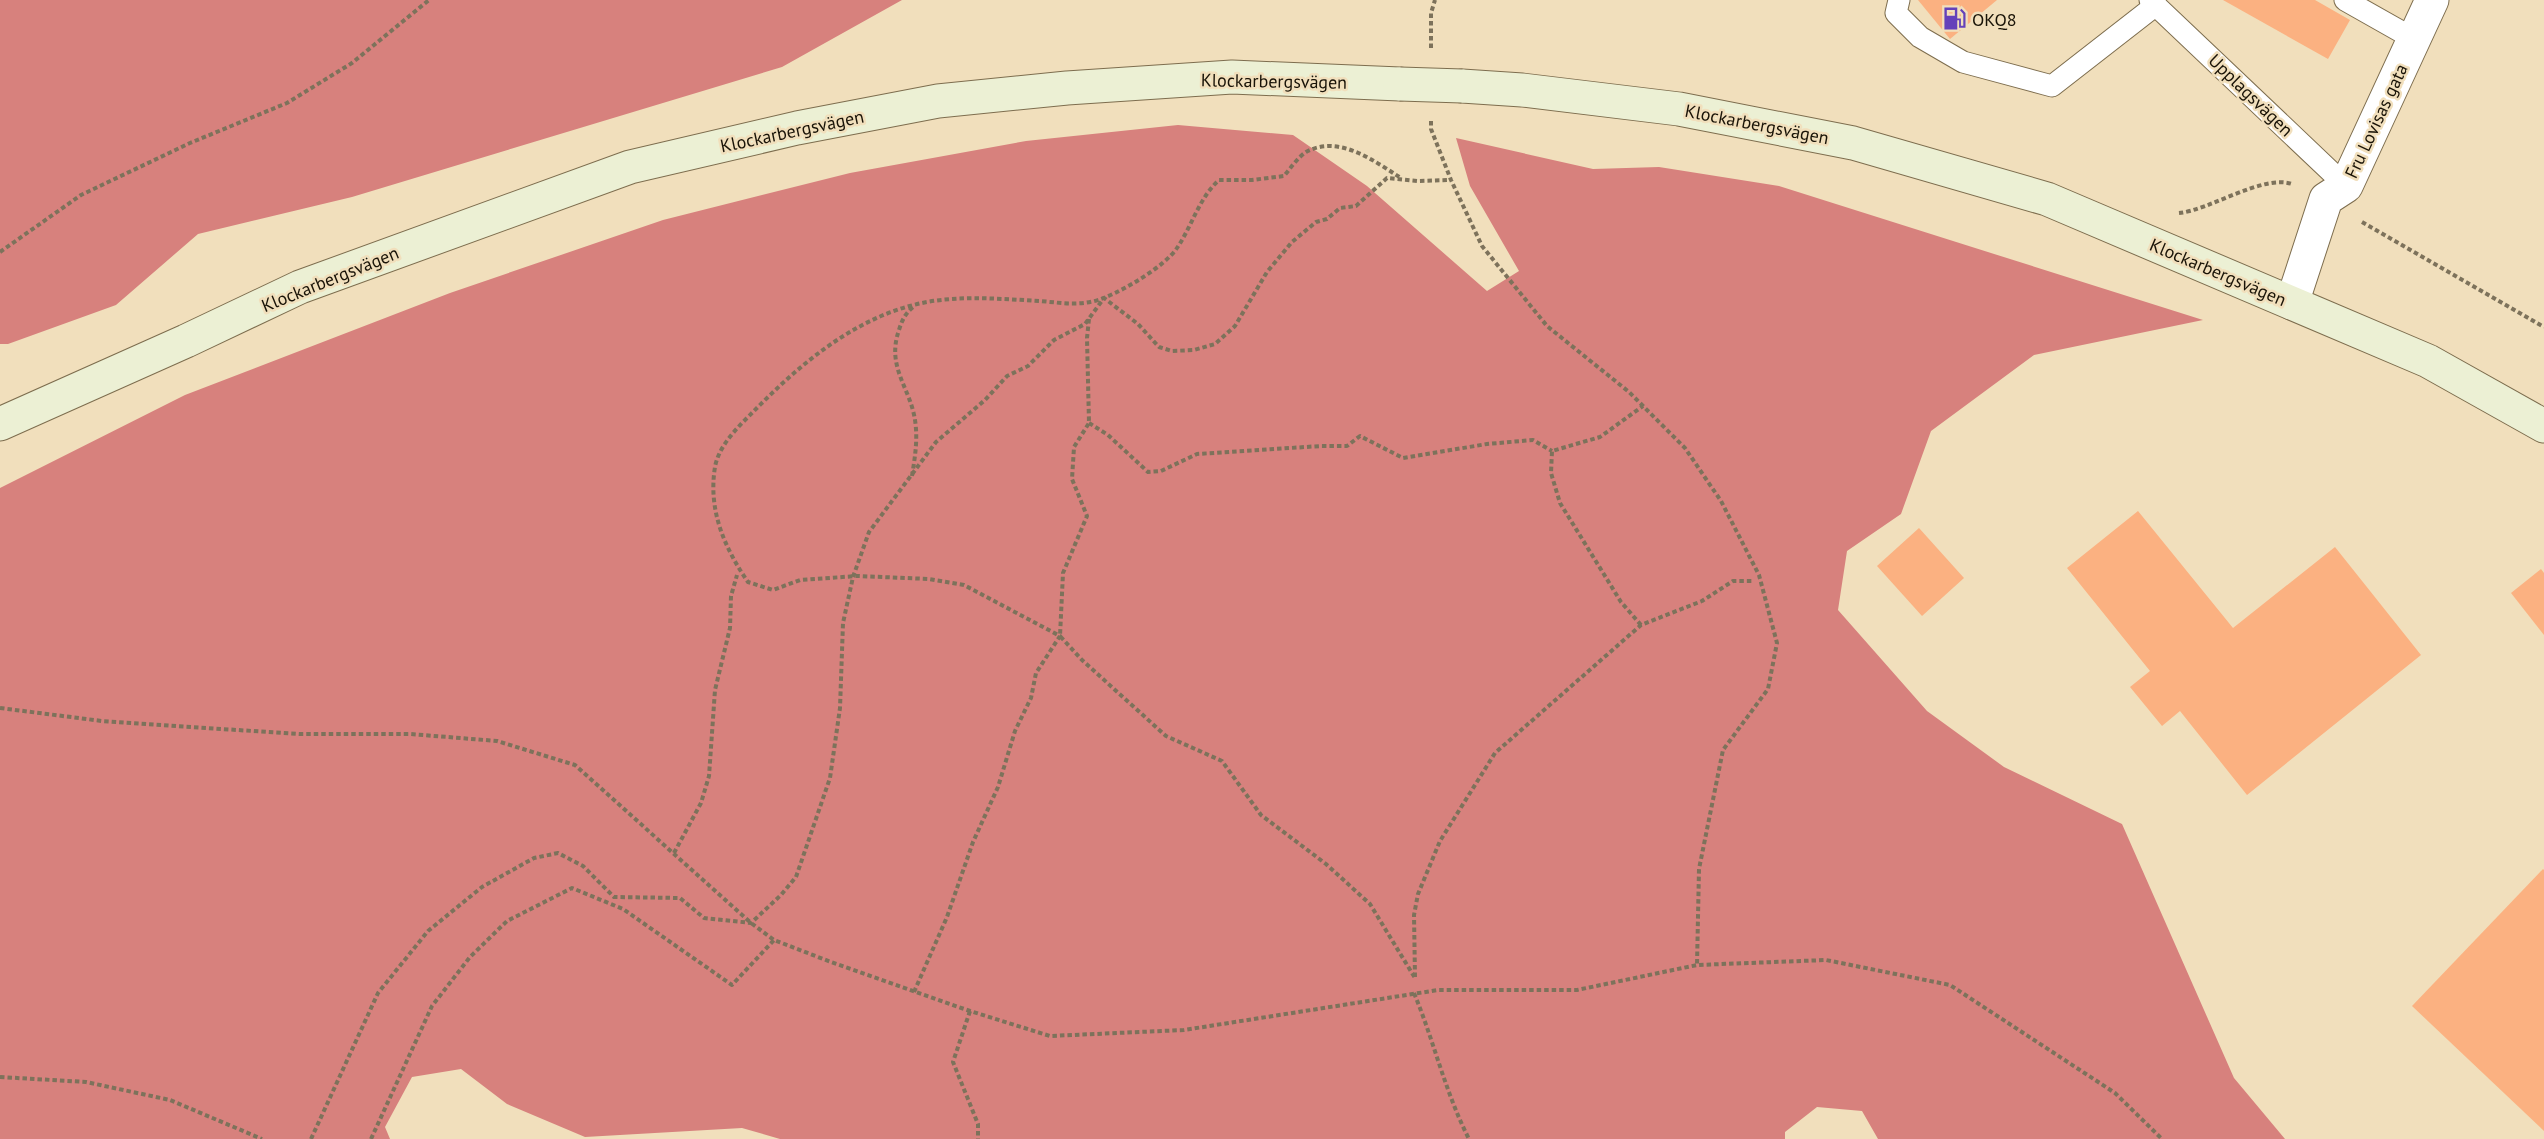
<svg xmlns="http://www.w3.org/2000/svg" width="2544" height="1139" font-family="'PT Sans',sans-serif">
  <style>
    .forest { fill: #d7817d }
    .building { fill: #fbb181 }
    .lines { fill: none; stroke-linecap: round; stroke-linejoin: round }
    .service-casing { stroke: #7d6d4e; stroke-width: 23 }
    .minor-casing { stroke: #7d6d4e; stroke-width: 35 }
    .secondary-casing { stroke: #7d6d4e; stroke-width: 35 }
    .path { stroke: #7d725b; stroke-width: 4; stroke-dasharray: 4.5 3; stroke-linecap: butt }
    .service { stroke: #fff; stroke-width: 21 }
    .minor { stroke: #fff; stroke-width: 33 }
    .secondary { stroke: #ecf0d4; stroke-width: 33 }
    .secondary-bridge-casing { stroke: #7d6d4e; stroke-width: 35; stroke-linecap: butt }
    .secondary-bridge { stroke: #ecf0d4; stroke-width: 33 }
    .labels { text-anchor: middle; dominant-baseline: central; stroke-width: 5; stroke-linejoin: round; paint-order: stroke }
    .poi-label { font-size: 18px; fill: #191307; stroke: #f1dfbc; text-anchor: start }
    .street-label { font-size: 18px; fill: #191307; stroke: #f1dfbc }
  </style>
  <rect width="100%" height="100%" fill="#f1dfbc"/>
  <g class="forest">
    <polygon points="0,0 902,0 782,67 352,197 198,234 116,305 8,344 0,344"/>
    <polygon points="1178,125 1293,135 1367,186 1487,291 1519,271 1470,186 1456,138 1593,169 1659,167 1779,186 2203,320 2034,355 1931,431 1901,514 1847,551 1838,610 1927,711 2004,767 2122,824 2234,1078 2285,1139 1878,1139 1862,1111 1817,1107 1785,1132 1785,1139 780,1139 742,1128 585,1137 507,1104 461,1069 412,1077 385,1127 390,1139 0,1139 0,488 185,395 450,293 663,220 850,173 1026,141"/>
  </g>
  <g class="building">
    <polygon points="1918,0 1997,0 1950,39"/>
    <polygon points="2223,0 2315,0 2350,20 2328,59"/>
    <polygon points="2138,511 2233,628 2335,547 2421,655 2247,795 2180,711 2162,726 2130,687 2150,671 2067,568"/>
    <polygon points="1919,528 1964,578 1922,616 1877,566"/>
    <polygon points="2541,569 2544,573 2544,635 2511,593"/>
    <polygon points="2543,869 2544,870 2544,1131 2412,1006"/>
  </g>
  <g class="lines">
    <defs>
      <g id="service">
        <polyline points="1899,0 1896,13 1920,37 1963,62 2052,86 2156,5"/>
        <polyline points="2150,0 2346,186"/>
        <polyline points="2345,0 2414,39"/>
      </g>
      <polyline id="minor" points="2292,303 2326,199 2346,186 2432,0"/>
      <g id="secondary">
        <polyline points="1462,86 1522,90 1679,109 1853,143 2047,199 2428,361 2544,426"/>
        <polyline points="0,424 186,341 300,287 630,167 797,128 938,101 1067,88 1232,77 1400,84"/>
      </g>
    </defs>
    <use href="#service" class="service-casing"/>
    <use href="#minor" class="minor-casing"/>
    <use href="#secondary" class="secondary-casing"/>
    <g class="path">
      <polyline points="1431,48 1431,13 1435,0"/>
      <polyline points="1431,121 1431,129 1451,180 1482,246 1547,326 1629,392 1685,448 1721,501 1759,575 1777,643 1768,689 1723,750 1699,869 1697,965"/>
      <path d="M2179,213C2210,210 2263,174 2292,184"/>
      <polyline points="2362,222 2544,327"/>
      <polyline points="0,252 81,195 190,143 287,103 352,63 429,0"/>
      <polyline points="1089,319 1087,338 1089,423 1074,447 1072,479 1087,516 1063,573 1060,636 1082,660 1166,736 1222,761 1261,815 1326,864 1370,904 1415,978"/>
      <polyline points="1089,423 1108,435 1148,472 1161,471 1197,454 1321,446 1347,446 1360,436 1403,458 1487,444 1533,440 1552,451"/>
      <path d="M912,476C915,457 918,439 915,420C910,387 886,367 899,330C902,320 905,314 913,307"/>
      <polyline points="1641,625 1621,602 1560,503 1551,473 1552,451 1600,437 1643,406"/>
      <polyline points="0,708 102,721 191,727 299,734 410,734 497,741 575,765 751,923 774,940 831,962 970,1011 1050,1036 1184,1030 1438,990 1577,990 1697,965 1826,960 1950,985 2115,1093 2162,1139"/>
      <polyline points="674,853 701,803 709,776 715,690 730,628 731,596 737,575"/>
      <polyline points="1415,977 1414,915 1418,894 1440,841 1495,753 1641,625 1702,601 1733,581 1752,581"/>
      <path d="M914,992L947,917L973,842L998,787L1015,731L1031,698L1036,673L1060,636L964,585L929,579L857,576L800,580L773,590L748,582C724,547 708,510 715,467C719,445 738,427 753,412C799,365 855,317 922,303C960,295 1001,299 1040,301C1063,303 1084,307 1106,297C1126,289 1165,266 1177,248C1192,226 1199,198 1219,180H1252L1284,176C1290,169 1298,157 1306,152C1339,134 1374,161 1401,178"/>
      <path d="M1414,993C1434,1041 1445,1092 1469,1139"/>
      <polyline points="970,1011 953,1062 978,1124 978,1139"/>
      <polyline points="0,1077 86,1082 170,1100 262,1139"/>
      <polyline points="311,1139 378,993 428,931 482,887 534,858 558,853 583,866 614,897 680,898 704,918 751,923 781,895 796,877 830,778 840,708 843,623 853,577 869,532 936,442 985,400 1007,376 1028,366 1054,340 1085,324 1104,298 1138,324 1159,347 1172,351 1194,350 1215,344 1235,326 1267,272 1292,242 1316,222 1327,219 1340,208 1356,206 1387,178 1417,181 1451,180"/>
      <polyline points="371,1139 432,1006 470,957 507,921 572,888 623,909 732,985 774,940"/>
    </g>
    <use href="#service" class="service"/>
    <use href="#minor" class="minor"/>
    <use href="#secondary" class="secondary"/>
    <defs>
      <polyline id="secondary-bridge" points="1400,84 1462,86"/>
    </defs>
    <use href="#secondary-bridge" class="secondary-bridge-casing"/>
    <use href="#secondary-bridge" class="secondary-bridge"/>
  </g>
  <defs>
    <symbol id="fuel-bare" viewBox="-9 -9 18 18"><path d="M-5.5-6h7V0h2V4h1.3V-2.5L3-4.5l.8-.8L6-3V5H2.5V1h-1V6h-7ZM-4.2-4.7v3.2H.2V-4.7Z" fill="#6441ba" stroke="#f1dfbc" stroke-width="2.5" paint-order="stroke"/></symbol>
  </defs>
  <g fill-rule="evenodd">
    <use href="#fuel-bare" x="1938" y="2" width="33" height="33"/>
  </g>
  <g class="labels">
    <g class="poi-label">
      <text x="1972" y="19">OKQ8</text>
    </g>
    <g class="street-label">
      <text transform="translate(1274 81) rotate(1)">Klockarbergsvägen</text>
      <text transform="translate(2251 95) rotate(44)">Upplagsvägen</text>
      <text transform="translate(2376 121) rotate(-65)">Fru Lovisas gata</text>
      <text transform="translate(1757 124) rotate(11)">Klockarbergsvägen</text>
      <text transform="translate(792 131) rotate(-12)">Klockarbergsvägen</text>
      <text transform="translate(2218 272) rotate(23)">Klockarbergsvägen</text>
      <text transform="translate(330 279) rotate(-22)">Klockarbergsvägen</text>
    </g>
  </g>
</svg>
